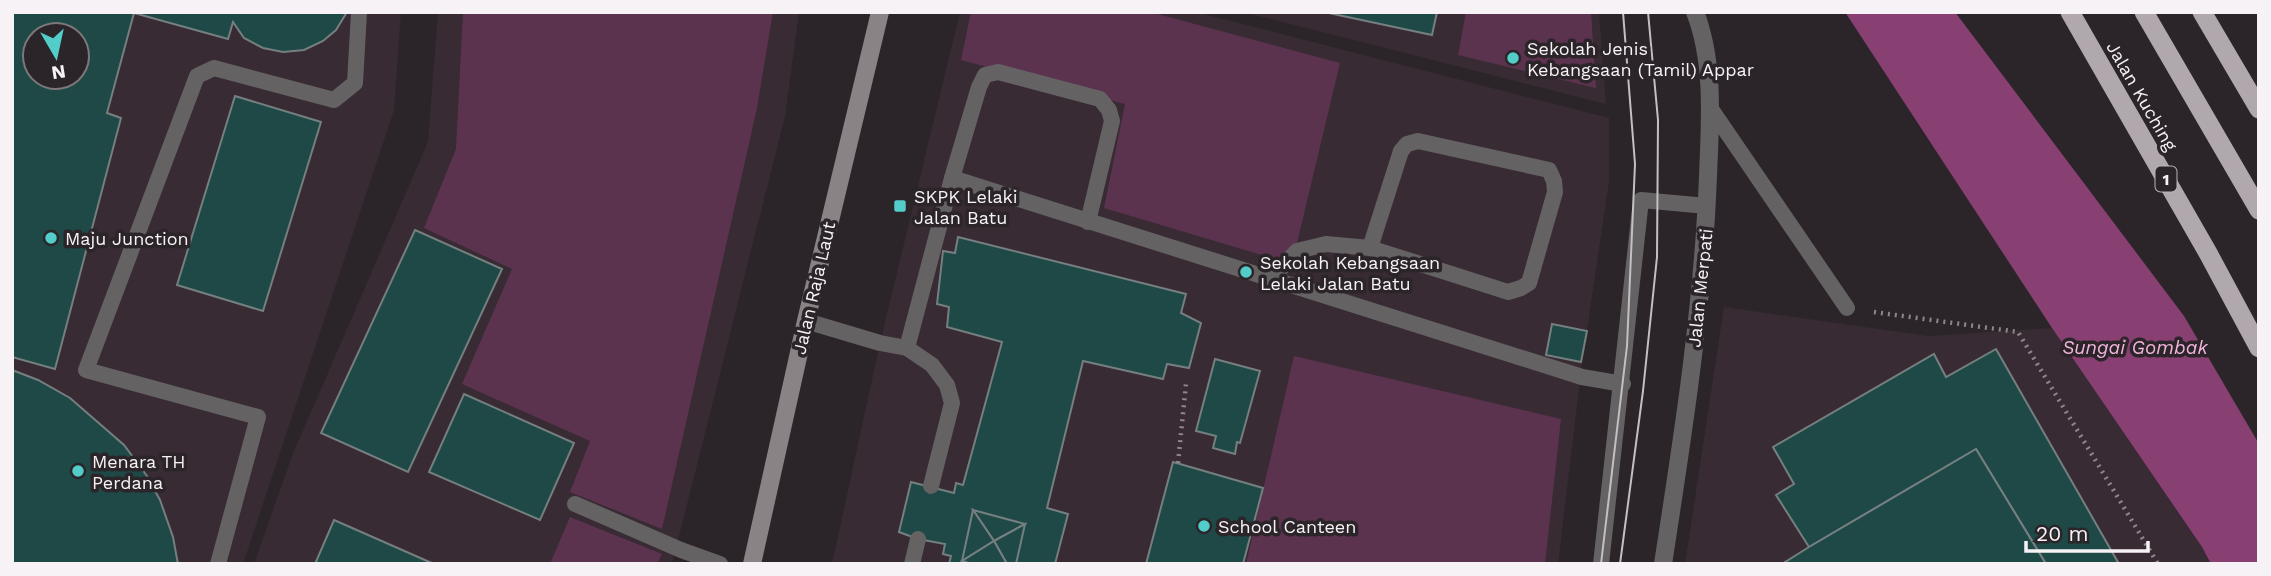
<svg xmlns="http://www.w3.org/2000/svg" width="2271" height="576" font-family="'Work Sans',sans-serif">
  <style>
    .built { fill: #382b33; fill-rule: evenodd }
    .green { fill: #5c334f }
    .water { fill: #883f72 }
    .building { fill: #1e4947; stroke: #757f7f; stroke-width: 2; fill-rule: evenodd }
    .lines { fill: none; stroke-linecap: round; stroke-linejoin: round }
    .path { stroke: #8c878a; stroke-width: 4.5; stroke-dasharray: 2 5; stroke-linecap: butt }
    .service { stroke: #656264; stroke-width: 16 }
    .minor { stroke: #656264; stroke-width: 18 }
    .secondary { stroke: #898386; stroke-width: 18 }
    .trunk { stroke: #b0a8ad; stroke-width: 19 }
    .tram { stroke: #c4bfc2; stroke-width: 2 }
    .poi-dot { fill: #53cdc9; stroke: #2b2529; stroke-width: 2.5 }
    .labels { text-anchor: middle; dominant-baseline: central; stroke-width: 7; stroke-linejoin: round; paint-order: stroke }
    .shield { fill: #2b2529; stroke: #bab4b8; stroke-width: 2 }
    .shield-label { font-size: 16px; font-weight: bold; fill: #f7f2f5 }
    .poi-label { font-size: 18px; fill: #f7f2f5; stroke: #2b2529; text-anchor: start }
    .street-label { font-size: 18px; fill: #f7f2f5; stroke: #2b2529 }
    .water-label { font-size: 19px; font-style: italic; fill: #f3b5dd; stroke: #2b2529 }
  </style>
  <rect width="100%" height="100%" fill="#2b2529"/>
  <g class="built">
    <path d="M12,12H401L394,110L243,564H12ZM35,35H77V77H35Z"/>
    <polygon points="438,12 799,12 785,116 672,564 254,564 292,456 428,142"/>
    <polygon points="960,12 1196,12 1609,118 1609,181 1582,364 1558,564 832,564 880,343"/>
    <polygon points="1243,12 1599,12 1606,104"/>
    <polygon points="1724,307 1928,336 2052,328 2202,547 2211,564 1685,564"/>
  </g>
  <g class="green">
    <polygon points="463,12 773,12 757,108 662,529 570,492 590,441 462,384 512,269 424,228 456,149"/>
    <polygon points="971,12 1150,12 1340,63 1292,264 1104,208 1125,104 961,60"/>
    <polygon points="1466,12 1591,12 1596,88 1458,55"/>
    <polygon points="1294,356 1561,419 1545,564 1246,564"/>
    <polygon points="570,517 662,554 657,564 550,564"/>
  </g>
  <polygon class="water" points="1845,12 1955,12 2184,316 2259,444 2259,564 2211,564 2202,547 2052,328"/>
  <g class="building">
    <path d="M12,12H347L336,30L323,41L304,50L283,52L263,48L244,38L233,22L228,39L134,13L107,113L121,118L55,369L12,357ZM35,35H77V77H35Z"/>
    <polygon points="1324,12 1437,12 1432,35"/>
    <polygon points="235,96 321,122 263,311 177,285"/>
    <polygon points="415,230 502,269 408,472 321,433"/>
    <polygon points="958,237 1186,294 1181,313 1201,323 1189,368 1167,364 1163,379 1083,361 1047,508 1068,514 1055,564 949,564 951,556 943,554 945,544 918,539 899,532 911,482 954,493 956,483 963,485 1002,342 947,327 949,307 937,304 943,251 955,253"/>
    <polygon points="1552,324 1587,331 1581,362 1546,355"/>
    <polygon points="1996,349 2119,564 2046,564 1976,449 1809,547 1776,495 1794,484 1773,447 1934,354 1946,377"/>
    <polygon points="1215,359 1260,371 1240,443 1237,442 1235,454 1213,448 1216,436 1196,431"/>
    <polygon points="12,370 38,380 70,398 124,445 147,476 160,500 173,537 178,564 12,564"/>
    <polygon points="464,394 574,443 540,520 429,472"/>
    <polygon points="1976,449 2046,564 1782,564 1809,547"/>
    <polygon points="1173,462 1263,488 1243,564 1146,564"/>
    <polygon points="973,510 1025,524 994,541"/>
    <polygon points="973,510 994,541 962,561"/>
    <polygon points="334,520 434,564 315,564"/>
    <polygon points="1025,524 1016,564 1007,564 994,541"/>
    <polygon points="994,541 1007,564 972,564 962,561"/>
  </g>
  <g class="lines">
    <g class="path">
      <polyline points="1874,312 2018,332 2158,564"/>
      <polyline points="1178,463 1186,384"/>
    </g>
    <g class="service">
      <polyline points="1711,109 1847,308"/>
      <polyline points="952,178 979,87 985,75 998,72 1100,99 1109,110 1112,121 1088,222"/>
      <polyline points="1271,279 1297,251 1326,244 1370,248 1401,151 1407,144 1418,141 1549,170 1554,181 1555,192 1529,283 1521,288 1508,292 1370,248"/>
      <polyline points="806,321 880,343 907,348 932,365 947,385 952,403 931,486"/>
      <polyline points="907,348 952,178 1582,377 1623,384"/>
      <polyline points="575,504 681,550 720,564"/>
      <polyline points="218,564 258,417 86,370 197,76 214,68 334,100 355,83 359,12"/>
      <polyline points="912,564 918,539"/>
      <polyline points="1601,564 1641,200 1707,206"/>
    </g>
    <path class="minor" d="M1663,564C1683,435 1703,307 1708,176C1710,123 1715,63 1695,12"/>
    <polyline class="secondary" points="752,564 806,321 880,12"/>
    <g class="trunk">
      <polyline points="2070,12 2208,253 2259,348"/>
      <polyline points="2144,12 2259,210"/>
      <polyline points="2202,12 2259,109"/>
    </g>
    <g class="tram">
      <polyline points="1601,564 1627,346 1635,164 1623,12"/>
      <polyline points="1620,564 1643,391 1657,257 1658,120 1648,12"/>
    </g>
  </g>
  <g class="poi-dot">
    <circle cx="1513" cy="58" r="7"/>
    <rect x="893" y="199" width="14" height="14" rx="3.5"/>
    <circle cx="51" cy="238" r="7"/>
    <circle cx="1246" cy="272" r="7"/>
    <circle cx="78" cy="471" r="7"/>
    <circle cx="1204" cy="526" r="7"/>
  </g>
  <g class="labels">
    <rect class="shield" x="2155.5" y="166.5" width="21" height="25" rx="5"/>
    <g class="shield-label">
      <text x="2166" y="179">1</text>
    </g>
    <g class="poi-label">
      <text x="1527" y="48">Sekolah Jenis<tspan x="1527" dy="21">Kebangsaan (Tamil) Appar</tspan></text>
      <text x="914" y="196">SKPK Lelaki<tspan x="914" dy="21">Jalan Batu</tspan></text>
      <text x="65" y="238">Maju Junction</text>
      <text x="1260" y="262">Sekolah Kebangsaan<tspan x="1260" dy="21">Lelaki Jalan Batu</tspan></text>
      <text x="92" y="461">Menara TH<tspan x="92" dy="21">Perdana</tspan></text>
      <text x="1218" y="526">School Canteen</text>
    </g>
    <g class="street-label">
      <text transform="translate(2142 96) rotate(60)">Jalan Kuching</text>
      <text transform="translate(814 288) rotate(-77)">Jalan Raja Laut</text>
      <text transform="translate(1700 288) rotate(-84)">Jalan Merpati</text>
    </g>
    <g class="water-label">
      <text x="2135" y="347">Sungai Gombak</text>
    </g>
  </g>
  <rect width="2271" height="576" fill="none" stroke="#f7f2f5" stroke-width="28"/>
  <g transform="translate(56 56) rotate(171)"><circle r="33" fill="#2b2529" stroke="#7d777b" stroke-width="2"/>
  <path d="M0-5L12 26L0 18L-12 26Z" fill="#53cdc9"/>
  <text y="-10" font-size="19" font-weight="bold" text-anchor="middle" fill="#f7f2f5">N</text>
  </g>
  <path d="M2026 541v10h122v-10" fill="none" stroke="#f7f2f5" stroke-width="3.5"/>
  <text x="2036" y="541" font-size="21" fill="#f7f2f5" stroke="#2b2529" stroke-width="5" paint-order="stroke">20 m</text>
</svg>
